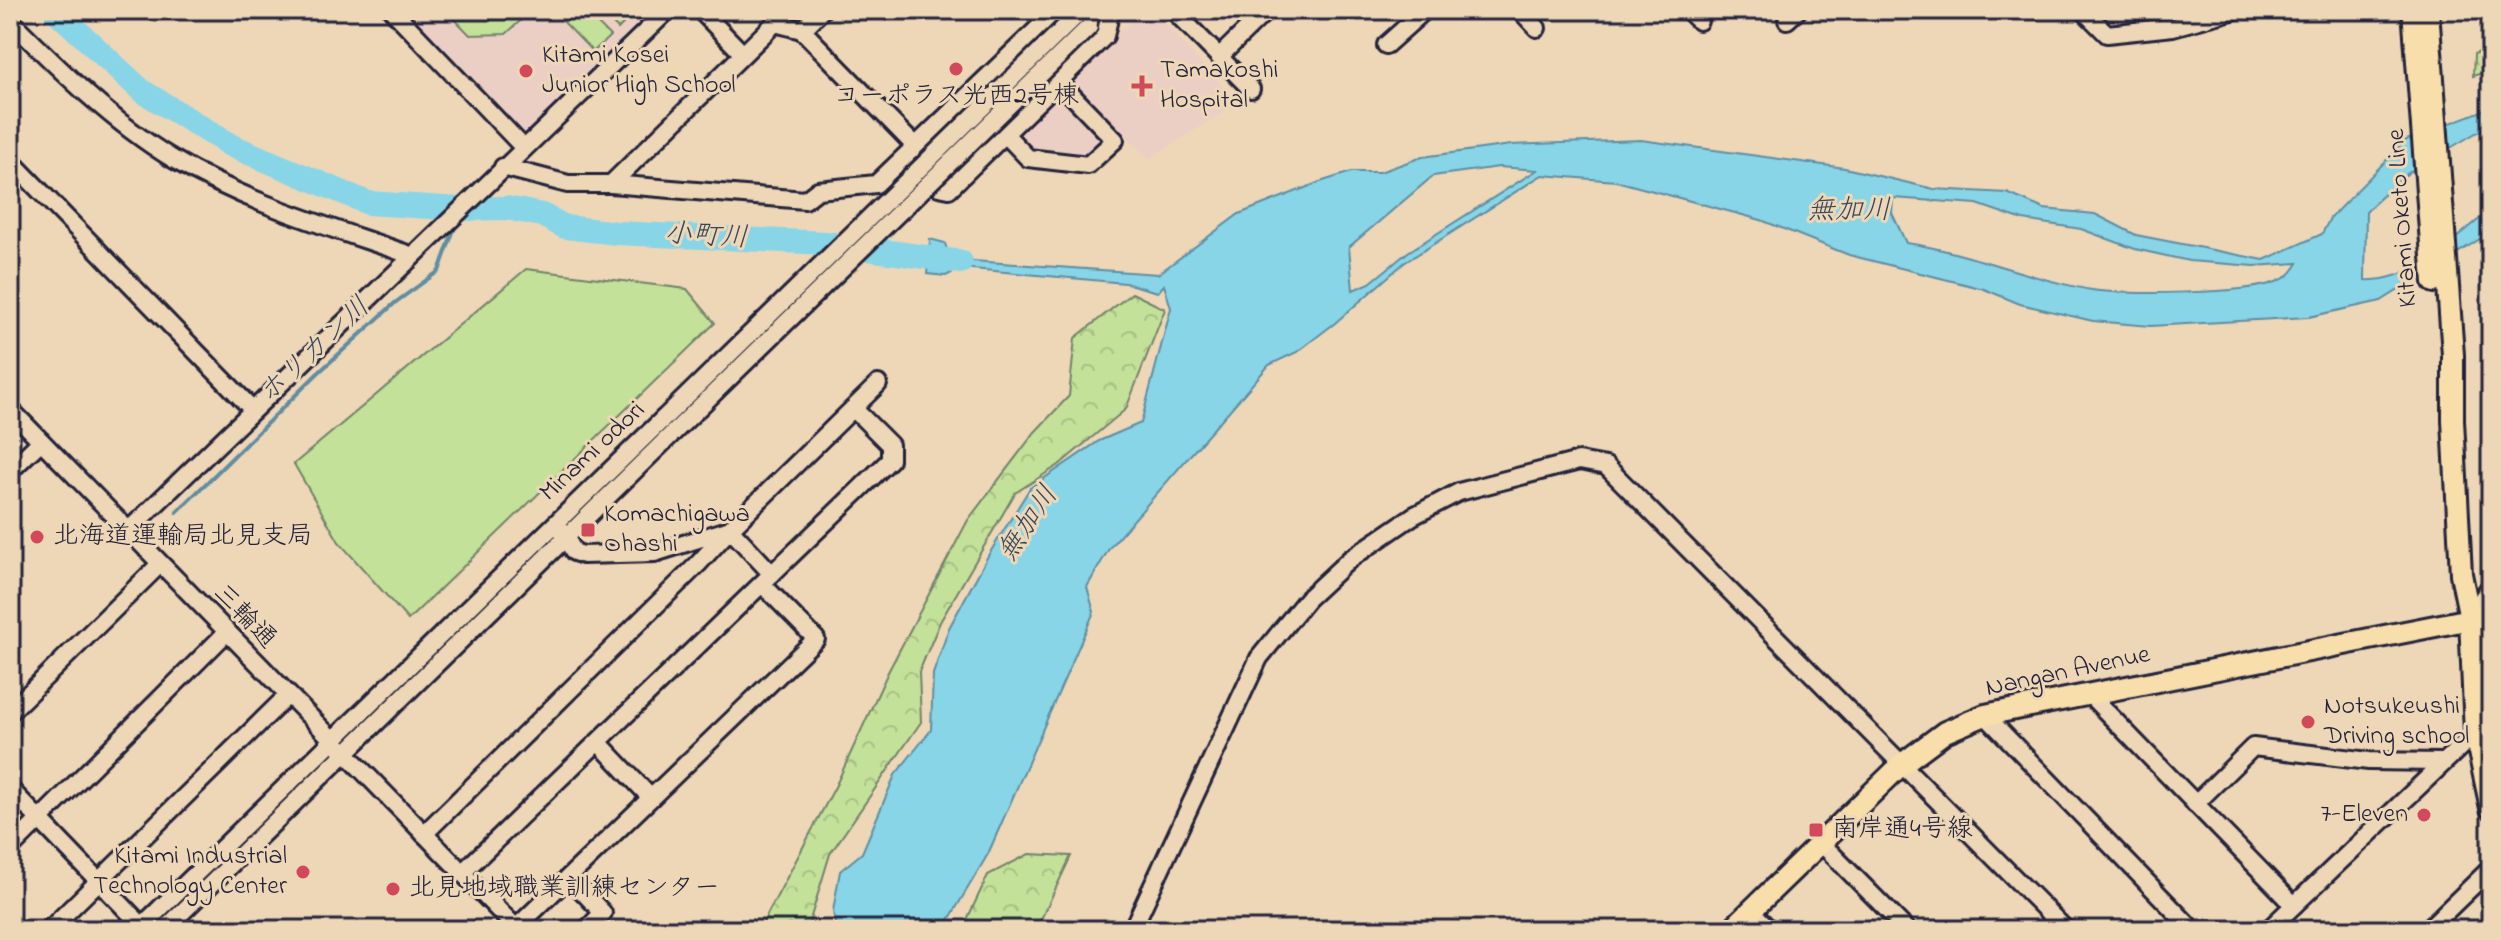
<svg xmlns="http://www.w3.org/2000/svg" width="2501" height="940" font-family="'Indie Flower','Klee One',sans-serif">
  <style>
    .built { fill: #eccfc4 }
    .grass { fill: #c3e199; stroke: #72826a; stroke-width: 2 }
    .forest { fill: url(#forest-crowns); stroke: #72826a; stroke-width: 2 }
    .water { fill: #87d5e7; stroke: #5f8da2; stroke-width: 2; fill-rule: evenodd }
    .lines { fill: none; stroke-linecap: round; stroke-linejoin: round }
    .stream { stroke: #5f8da2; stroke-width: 4 }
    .river { stroke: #87d5e7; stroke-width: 24 }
    .minor-casing { stroke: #22223b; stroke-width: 22 }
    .major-casing { stroke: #22223b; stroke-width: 26 }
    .minor { stroke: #eed7b7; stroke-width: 16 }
    .major { stroke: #f8deab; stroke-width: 20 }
    .minor-bridge-casing { stroke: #22223b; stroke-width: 22; stroke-linecap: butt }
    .minor-bridge { stroke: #eed7b7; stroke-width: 16 }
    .poi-dot { fill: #d1495b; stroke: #eed7b7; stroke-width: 3 }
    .labels { text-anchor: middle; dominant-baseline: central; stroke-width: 6; stroke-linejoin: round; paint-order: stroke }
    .poi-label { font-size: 26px; fill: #22223b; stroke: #eed7b7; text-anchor: start }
    .street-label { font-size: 26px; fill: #22223b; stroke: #eed7b7 }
    .water-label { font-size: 28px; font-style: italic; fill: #36465d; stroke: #eed7b7 }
  </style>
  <defs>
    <pattern id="forest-crowns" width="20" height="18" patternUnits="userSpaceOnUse" patternTransform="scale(2)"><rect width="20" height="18" fill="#c3e199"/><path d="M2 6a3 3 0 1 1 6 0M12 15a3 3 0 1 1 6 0" fill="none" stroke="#a7c185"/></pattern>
  </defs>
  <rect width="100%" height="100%" fill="#eed7b7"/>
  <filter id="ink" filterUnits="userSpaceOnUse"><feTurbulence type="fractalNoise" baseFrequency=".0125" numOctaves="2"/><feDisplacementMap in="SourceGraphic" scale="16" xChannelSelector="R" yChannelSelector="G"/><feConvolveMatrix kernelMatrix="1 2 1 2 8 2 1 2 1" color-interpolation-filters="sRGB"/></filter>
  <g filter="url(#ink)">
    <g class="built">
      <polygon points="404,10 652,10 524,133"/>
      <polygon points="1153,11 1238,103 1149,159 1119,130 1086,161 1029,154 1012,135 1138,15"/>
    </g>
    <g class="grass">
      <polygon points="446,10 532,10 506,34 470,35"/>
      <polygon points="566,10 584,10 610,36 593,52 559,17"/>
      <polygon points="599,10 632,10 634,12 618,29"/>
      <polygon points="526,269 687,289 715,323 408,620 339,542 294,464"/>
    </g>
    <g class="forest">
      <polygon points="2491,48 2491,70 2473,76 2474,54"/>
      <polygon points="1132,293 1165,309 1126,409 1059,465 1015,493 940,622 919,672 921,722 830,854 807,930 759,930 836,785 888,672 968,520 1035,432 1069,396 1075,338"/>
      <polygon points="1029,854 1071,856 1036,930 962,930 988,875"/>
    </g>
    <path class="water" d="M2491,103V124L2408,173L2366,211L2365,280C2414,283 2454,237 2491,210V232L2381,301L2309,317L2150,326L2093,321L2020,304L1984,289L1849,255L1761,220L1616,181L1542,175L1404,263L1335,323L1297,352L1269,365L1110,547L1087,587L1094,612L988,854L943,930H836L833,911L840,871L862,853L895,775L931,730L933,674L949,628L989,554L1030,488L1099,441L1141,423L1171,308L1164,285L1158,292L1125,283L961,268L946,276L927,274L930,239L945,243L948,254L958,260L1158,274L1239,214L1320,182L1351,172H1380L1422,157L1511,145L1641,140L1845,168L1934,189L2007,193L2044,209L2095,214L2136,235L2264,260L2322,234L2330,218L2406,140L2482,111ZM1499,167L1537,170L1408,252L1370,283L1353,290L1349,247L1433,176ZM1893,198L1977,204L2023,220L2081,229L2135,249L2189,261L2255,266L2298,263C2292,273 2287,278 2276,282C2246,294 2125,295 2092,290C2028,279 1970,252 1906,243L1892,213Z"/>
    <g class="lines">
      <polyline class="stream" points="177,512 317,374 396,302 439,271 457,221"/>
      <polyline class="river" points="55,10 142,91 232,146 368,203 460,209 507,208 542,215 565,227 617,233 825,243 961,262"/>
      <defs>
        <g id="minor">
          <polyline points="392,10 524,148"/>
          <polyline points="700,10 743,54"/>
          <polyline points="822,10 802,30 915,146"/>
          <polyline points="1173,10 1251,89"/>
          <polyline points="1520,10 1537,28"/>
          <polyline points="1688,10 1699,21"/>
          <polyline points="2083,10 2107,34 2173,27 2236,10"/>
          <path d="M10,20C60,70 112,122 173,159C246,203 330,227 410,255"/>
          <polyline points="1787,20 1798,10"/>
          <polyline points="1386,45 1425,10"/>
          <polyline points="1219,57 1267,10"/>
          <polyline points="1005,134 1028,158 1088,165 1115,140 1059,82"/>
          <polyline points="10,160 253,410"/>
          <polyline points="503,167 568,184 611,184 775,23 802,30"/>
          <polyline points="923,171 939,187 949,189 1105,36 1111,10"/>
          <polyline points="611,184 805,200 818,190 876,184 1057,10"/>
          <polyline points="10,409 518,930"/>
          <polyline points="10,471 41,441"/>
          <polyline points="561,529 574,552 583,555 655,553 730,529 878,384"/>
          <polyline points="128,531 668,10"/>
          <polyline points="2470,618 2491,585"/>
          <polyline points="2088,693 2294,905"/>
          <polyline points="10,712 160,564"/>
          <polyline points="1985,715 2193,930"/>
          <polyline points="599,743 651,798"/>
          <polyline points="10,789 146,930"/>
          <polyline points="2195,804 2253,747 2369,761 2441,762"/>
          <polyline points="424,834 698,564 730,529 772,574"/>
          <polyline points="1820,842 1907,930"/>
          <polyline points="10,849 226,633"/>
          <polyline points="462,873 890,460 890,445 854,409"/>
          <polyline points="569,877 603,913 586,930"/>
          <polyline points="1751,911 1770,930"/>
          <polyline points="516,928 816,639 762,584"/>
          <polyline points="49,930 287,696"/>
          <polyline points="138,930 663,419"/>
          <polyline points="164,930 674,432"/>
          <polyline points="1132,930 1259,658 1307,599 1350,559 1413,516 1459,492 1579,461 1606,466 2066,930"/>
          <polyline points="2268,930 2475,733"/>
          <polyline points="2427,930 2491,868"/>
        </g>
        <g id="major">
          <polyline points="2413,10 2434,282"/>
          <polyline points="2428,10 2453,355 2453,420 2461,574 2470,618 2475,733 2491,808"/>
          <polyline points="1731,930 1902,764 1945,732 1985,715 2491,615"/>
        </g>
      </defs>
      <use href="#minor" class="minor-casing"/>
      <use href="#major" class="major-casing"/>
      <use href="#minor" class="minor"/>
      <use href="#major" class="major"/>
      <defs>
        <g id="minor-bridge">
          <polyline points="663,419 1077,15"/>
          <polyline points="674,432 1089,27"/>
        </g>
      </defs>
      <use href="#minor-bridge" class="minor-bridge-casing"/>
      <use href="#minor-bridge" class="minor-bridge"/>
    </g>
  </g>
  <g class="poi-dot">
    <circle cx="956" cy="69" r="8"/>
    <circle cx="526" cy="71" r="8"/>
    <path d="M1138 74h8v8h8v8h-8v8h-8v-8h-8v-8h8z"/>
    <rect x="580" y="522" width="16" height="16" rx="4"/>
    <circle cx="37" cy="537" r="8"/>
    <circle cx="2308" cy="722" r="8"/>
    <circle cx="2424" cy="815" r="8"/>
    <rect x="1808" y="822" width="16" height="16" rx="4"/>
    <circle cx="303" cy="872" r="8"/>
    <circle cx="393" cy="889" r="8"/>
  </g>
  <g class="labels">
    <g class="poi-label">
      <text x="542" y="56">Kitami Kosei<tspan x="542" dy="30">Junior High School</tspan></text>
      <text x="1160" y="71">Tamakoshi<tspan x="1160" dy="30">Hospital</tspan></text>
      <text x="956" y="97" text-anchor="middle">コーポラス光西2号棟</text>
      <text x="604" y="515">Komachigawa<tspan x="604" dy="30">Ohashi</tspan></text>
      <text x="53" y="537">北海道運輸局北見支局</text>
      <text x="2324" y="707">Notsukeushi<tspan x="2324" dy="30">Driving school</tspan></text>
      <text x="2408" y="815" text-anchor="end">7-Eleven</text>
      <text x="1832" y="830">南岸通4号線</text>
      <text x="287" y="857" text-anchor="end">Kitami Industrial<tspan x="287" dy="30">Technology Center</tspan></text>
      <text x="409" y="889">北見地域職業訓練センター</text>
    </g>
    <g class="street-label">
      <text transform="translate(2403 218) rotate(-94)">Kitami Oketo Line</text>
      <text transform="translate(593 452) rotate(-43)">Minami odori</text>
      <text transform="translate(244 617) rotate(46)">三輪通</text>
      <text transform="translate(2068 672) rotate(-12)">Nangan Avenue</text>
    </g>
    <g class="water-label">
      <text x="1849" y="211">無加川</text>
      <text transform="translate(706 237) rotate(3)">小町川</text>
      <text transform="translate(315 351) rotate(-43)">ホリカン川</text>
      <text transform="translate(1029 524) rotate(-56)">無加川</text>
    </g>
  </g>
  <rect width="2501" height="940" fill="none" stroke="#eed7b7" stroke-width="40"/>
  <rect x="20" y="20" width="2461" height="900" fill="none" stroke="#22223b" stroke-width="3" filter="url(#ink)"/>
</svg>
